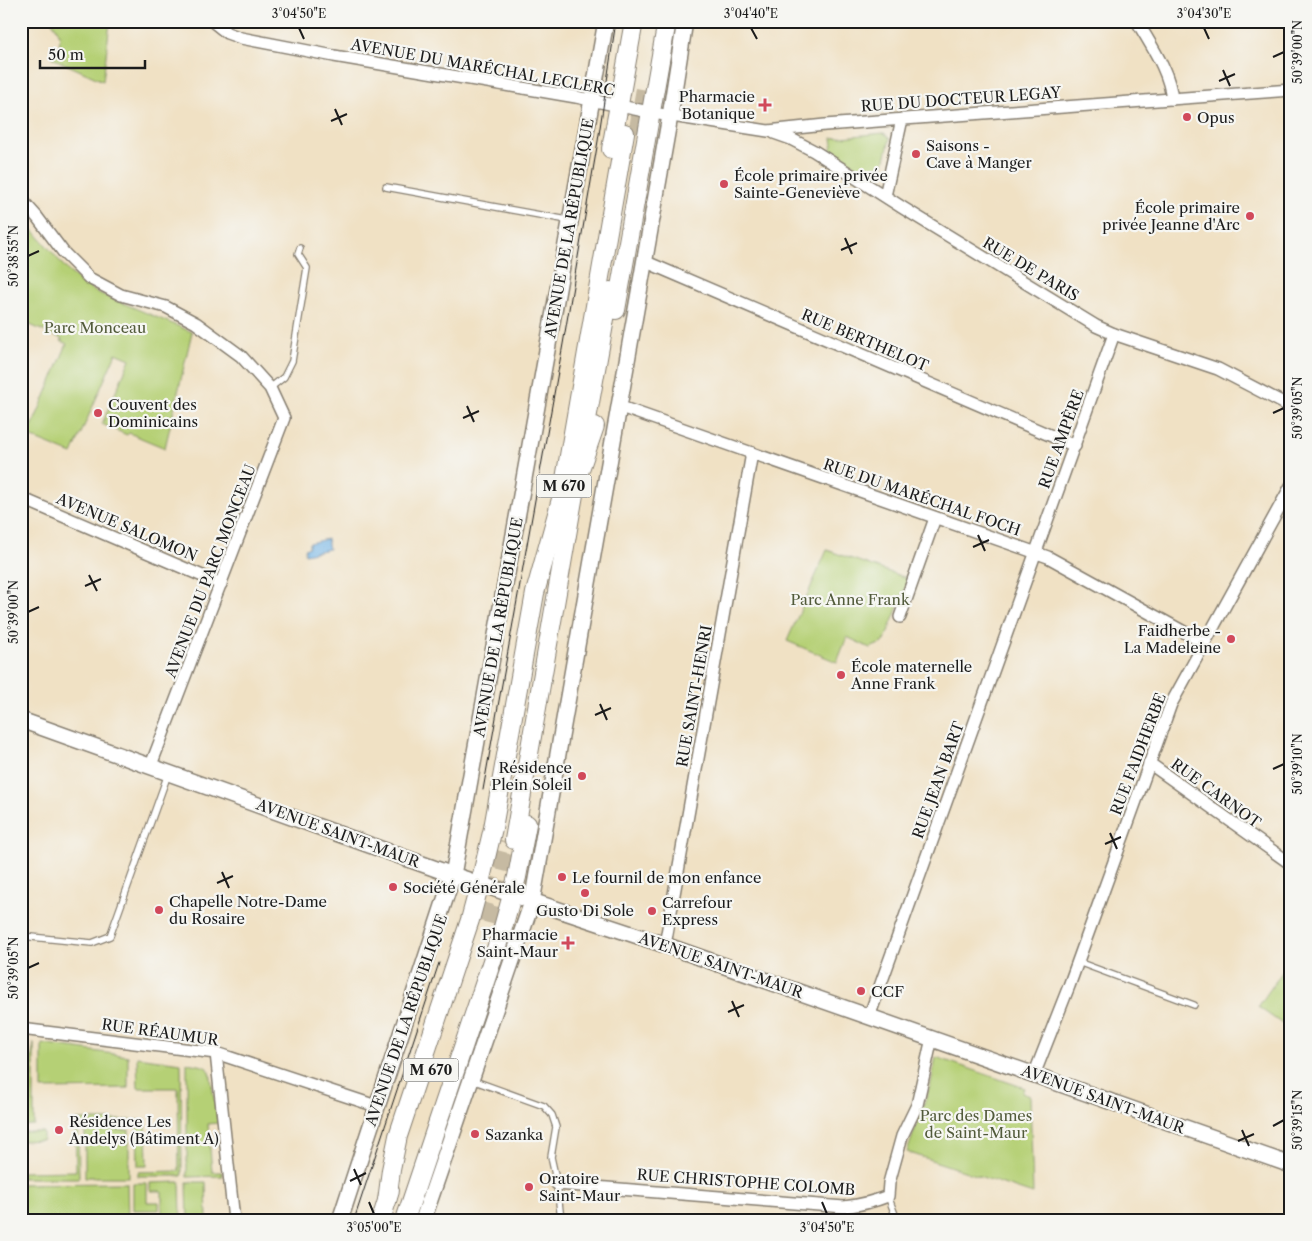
<svg xmlns="http://www.w3.org/2000/svg" width="1312" height="1241" font-family="'Libre Caslon Text',serif">
  <style>
    .green { fill: #b5d075; stroke: #687648 }
    .water { fill: #71b3e6; stroke: #466881 }
    .lines { fill: none; stroke-linecap: round; stroke-linejoin: round }
    .primary-tunnel { stroke: #c6baa2; stroke-width: 18; stroke-dasharray: 18 9; stroke-linecap: butt }
    .lane-casing { stroke: #867e70; stroke-width: 8 }
    .street-casing { stroke: #867e70; stroke-width: 14 }
    .secondary-casing { stroke: #867e70; stroke-width: 18 }
    .primary-casing { stroke: #867e70; stroke-width: 20 }
    .lane { stroke: #fff; stroke-width: 5.5 }
    .street { stroke: #fff; stroke-width: 11 }
    .secondary { stroke: #fff; stroke-width: 15 }
    .primary { stroke: #fff; stroke-width: 18 }
    .tram { stroke: #1c1c1c; stroke-width: 1 }
    .ticks { fill: none; stroke: #1c1c1c; stroke-width: 2 }
    .poi-dot { fill: #d1495b; stroke: #f6f6f2; stroke-width: 2 }
    .labels { text-anchor: middle; dominant-baseline: central; stroke-width: 4.5; stroke-linejoin: round; paint-order: stroke }
    .shield { fill: #f6f6f2; stroke: #5d5d5c; stroke-width: 1 }
    .shield-label { font-size: 14px; font-weight: bold; fill: #1c1c1c }
    .street-label { font-size: 15px; fill: #1c1c1c; stroke: #f6f6f2 }
    .poi-label { font-size: 15px; fill: #1c1c1c; stroke: #f6f6f2; text-anchor: start }
    .park-label { font-size: 15px; fill: #525b3b; stroke: #f6f6f2 }
    .neatline { fill: none; stroke: #1c1c1c; stroke-width: 2 }
    .ticks-label { font-size: 12px; text-anchor: middle; fill: #1c1c1c }
  </style>
  <rect width="100%" height="100%" fill="#f6f6f2"/>
  <filter id="ink" filterUnits="userSpaceOnUse"><feTurbulence type="fractalNoise" baseFrequency=".02" numOctaves="2"/><feDisplacementMap in="SourceGraphic" scale="10" xChannelSelector="R" yChannelSelector="G"/><feConvolveMatrix kernelMatrix="1 2 1 2 8 2 1 2 1" color-interpolation-filters="sRGB"/></filter>
  <filter id="wash" filterUnits="userSpaceOnUse"><feTurbulence type="fractalNoise" baseFrequency=".0096" numOctaves="4" result="noise"/><feDisplacementMap in="SourceGraphic" scale="20" xChannelSelector="R" yChannelSelector="G"/><feGaussianBlur stdDeviation="1.12" result="paint"/><feColorMatrix in="noise" values="0 0 0 0 0 0 0 0 0 0 0 0 0 0 0 0 0 1.4 0 .05"/><feComposite in="paint" operator="in"/></filter>
  <g filter="url(#wash)">
    <rect width="100%" height="100%" fill="#f0e1c4"/>
    <g class="green">
      <path d="M51,21L110,22L103,81L52,58C63,45 62,33 51,21Z"/>
      <polygon points="884,133 890,138 883,168 881,167 880,171 882,172 881,175 875,178 830,150 833,145 832,138"/>
      <polygon points="21,216 69,272 94,291 192,332 165,448 129,433 127,435 102,424 130,359 116,353 72,454 28,436 67,344 61,341 62,339 21,321"/>
      <polygon points="827,550 909,579 884,642 870,648 847,637 837,662 787,641"/>
      <polygon points="1291,959 1291,1030 1258,1007"/>
      <polygon points="34,1043 34,1125 21,1126 21,1103 24,1103"/>
      <polygon points="42,1044 128,1056 128,1088 42,1089"/>
      <polygon points="137,1057 181,1063 182,1176 138,1176 138,1172 179,1171 178,1088 138,1088"/>
      <polygon points="936,1057 1022,1087 1024,1088 1022,1093 1030,1096 1033,1194 907,1152 931,1083"/>
      <path d="M187,1063C195,1065 206,1064 210,1072L218,1123L208,1124L212,1172H222L223,1176L187,1177Z"/>
      <polygon points="75,1120 146,1120 147,1166 138,1166 137,1124 78,1125 79,1178 21,1178 21,1172 76,1171"/>
      <rect x="85" y="1130" width="44" height="47"/>
      <polygon points="21,1132 43,1132 43,1140 21,1141"/>
      <polygon points="180,1182 181,1220 162,1220 162,1191 150,1191 150,1183"/>
      <polygon points="187,1182 206,1182 207,1220 188,1220"/>
      <polygon points="127,1183 128,1220 21,1220 21,1184"/>
      <polygon points="133,1183 147,1183 147,1202 159,1202 159,1210 133,1210"/>
    </g>
    <polygon class="water" points="327,539 329,549 305,554 305,549 309,547 309,543"/>
  </g>
  <g filter="url(#ink)">
    <g class="lines">
      <g class="primary-tunnel">
        <polyline points="637,134 646,83"/>
        <polyline points="480,920 501,840"/>
        <polyline points="492,924 514,840"/>
      </g>
      <defs>
        <g id="lane">
          <polyline points="386,187 562,219 569,224"/>
          <polyline points="270,388 284,377 292,361 307,268 298,254 300,248"/>
          <polyline points="21,936 92,943 110,936 168,774"/>
          <polyline points="1078,962 1194,1005"/>
          <polyline points="472,1080 544,1106 552,1115 556,1127 551,1157 557,1184 561,1220"/>
          <polyline points="888,1196 897,1220"/>
        </g>
        <g id="street">
          <polyline points="212,21 227,33 241,38 334,56 576,97 659,114 768,131 825,125 1291,90"/>
          <path d="M1137,21C1151,46 1169,70 1172,99"/>
          <polyline points="774,133 791,139 814,151 903,208 1096,326 1114,334 1218,369 1291,407"/>
          <polyline points="885,196 902,119"/>
          <polyline points="21,199 37,217 64,253 89,278 121,295 166,307 196,323 241,356 270,388 284,418 151,765"/>
          <polyline points="644,261 1075,446"/>
          <polyline points="618,406 1048,557 1204,643"/>
          <polyline points="21,498 221,584"/>
          <polyline points="900,617 935,518"/>
          <polyline points="1149,763 1291,864"/>
          <polyline points="665,945 752,453"/>
          <polyline points="869,1017 1114,334"/>
          <polyline points="21,1029 216,1053 376,1106"/>
          <polyline points="216,1053 234,1220"/>
          <polyline points="1034,1075 1069,986 1171,704 1291,486"/>
          <path d="M557,1184L844,1207C860,1205 873,1202 888,1196L889,1183L902,1136L917,1105L932,1038"/>
        </g>
        <g id="secondary">
          <polyline points="21,720 453,875 665,945 1291,1165"/>
          <polyline points="340,1220 453,875 606,21"/>
          <polyline points="423,1220 532,902 670,116 685,21"/>
        </g>
        <g id="primary">
          <polyline points="611,149 634,21"/>
          <polyline points="616,310 667,21"/>
          <polyline points="584,436 610,291"/>
          <polyline points="577,478 595,426"/>
          <polyline points="561,502 625,133"/>
          <polyline points="514,840 576,483"/>
          <polyline points="387,1201 391,1170 398,1136 470,920 480,883 493,828 535,593 563,492"/>
          <polyline points="381,1220 390,1191"/>
          <polyline points="405,1220 502,931 517,877 527,824"/>
        </g>
      </defs>
      <use href="#lane" class="lane-casing"/>
      <use href="#street" class="street-casing"/>
      <use href="#secondary" class="secondary-casing"/>
      <use href="#primary" class="primary-casing"/>
      <use href="#lane" class="lane"/>
      <use href="#street" class="street"/>
      <use href="#secondary" class="secondary"/>
      <use href="#primary" class="primary"/>
      <g class="tram">
        <polyline points="483,790 563,344 598,141 616,21"/>
        <polyline points="354,1220 439,963"/>
      </g>
    </g>
  </g>
  <path class="ticks" d="M299,28L304,39M751,28L757,39M1204,28L1209,39M1273,57L1284,52M1223,70L1230,86M1219,81L1235,74M335,109L342,125M331,121L347,114M845,238L852,254M841,250L857,243M28,256L39,251M467,406L474,422M1273,413L1284,408M463,418L479,411M978,535L985,551M973,547L989,540M89,575L97,591M85,586L101,579M28,612L39,607M600,704L607,720M595,715L611,708M1273,769L1284,764M1110,833L1117,849M1105,844L1121,837M222,872L229,888M217,883L233,876M28,968L39,963M732,1001L739,1017M728,1012L744,1005M1273,1126L1284,1120M1242,1130L1249,1146M1238,1141L1254,1134M354,1169L361,1185M350,1181L366,1173M369,1202L374,1214M822,1202L827,1214"/>
  <g class="poi-dot">
    <path d="M762.5 97.5h5v5h5v5h-5v5h-5v-5h-5v-5h5z"/>
    <circle cx="1187" cy="117" r="5"/>
    <circle cx="916" cy="154" r="5"/>
    <circle cx="724" cy="184" r="5"/>
    <circle cx="1250" cy="216" r="5"/>
    <circle cx="98" cy="413" r="5"/>
    <circle cx="1231" cy="639" r="5"/>
    <circle cx="841" cy="675" r="5"/>
    <circle cx="582" cy="776" r="5"/>
    <circle cx="562" cy="877" r="5"/>
    <circle cx="393" cy="887" r="5"/>
    <circle cx="585" cy="893" r="5"/>
    <circle cx="159" cy="910" r="5"/>
    <circle cx="652" cy="911" r="5"/>
    <path d="M565.5 935.5h5v5h5v5h-5v5h-5v-5h-5v-5h5z"/>
    <circle cx="861" cy="991" r="5"/>
    <circle cx="59" cy="1130" r="5"/>
    <circle cx="475" cy="1134" r="5"/>
    <circle cx="529" cy="1187" r="5"/>
  </g>
  <g class="labels">
    <g class="shield">
      <rect x="536.5" y="474.5" width="55" height="23" rx="4"/>
      <rect x="403.5" y="1058.5" width="55" height="23" rx="4"/>
    </g>
    <g class="shield-label">
      <text x="564" y="486">M 670</text>
      <text x="431" y="1070">M 670</text>
    </g>
    <g class="street-label">
      <text transform="translate(483 67) rotate(10)">AVENUE DU MARÉCHAL LECLERC</text>
      <text transform="translate(961 99) rotate(-4)">RUE DU DOCTEUR LEGAY</text>
      <text transform="translate(569 228) rotate(-80)">AVENUE DE LA RÉPUBLIQUE</text>
      <text transform="translate(1031 269) rotate(31)">RUE DE PARIS</text>
      <text transform="translate(865 340) rotate(23)">RUE BERTHELOT</text>
      <text transform="translate(1061 439) rotate(-70)">RUE AMPÈRE</text>
      <text transform="translate(922 497) rotate(19)">RUE DU MARÉCHAL FOCH</text>
      <text transform="translate(127 527) rotate(23)">AVENUE SALOMON</text>
      <text transform="translate(210 571) rotate(-69)">AVENUE DU PARC MONCEAU</text>
      <text transform="translate(498 627) rotate(-80)">AVENUE DE LA RÉPUBLIQUE</text>
      <text transform="translate(694 696) rotate(-80)">RUE SAINT-HENRI</text>
      <text transform="translate(1138 754) rotate(-69)">RUE FAIDHERBE</text>
      <text transform="translate(938 780) rotate(-70)">RUE JEAN BART</text>
      <text transform="translate(1216 793) rotate(36)">RUE CARNOT</text>
      <text transform="translate(338 833) rotate(20)">AVENUE SAINT-MAUR</text>
      <text transform="translate(721 965) rotate(19)">AVENUE SAINT-MAUR</text>
      <text transform="translate(406 1020) rotate(-71)">AVENUE DE LA RÉPUBLIQUE</text>
      <text transform="translate(160 1032) rotate(8)">RUE RÉAUMUR</text>
      <text transform="translate(1103 1099) rotate(20)">AVENUE SAINT-MAUR</text>
      <text transform="translate(746 1182) rotate(4)">RUE CHRISTOPHE COLOMB</text>
    </g>
    <g class="poi-label">
      <text x="755" y="96" text-anchor="end">Pharmacie<tspan x="755" dy="17">Botanique</tspan></text>
      <text x="1197" y="117">Opus</text>
      <text x="926" y="145">Saisons -<tspan x="926" dy="17">Cave à Manger</tspan></text>
      <text x="734" y="175">École primaire privée<tspan x="734" dy="17">Sainte-Geneviève</tspan></text>
      <text x="1240" y="207" text-anchor="end">École primaire<tspan x="1240" dy="17">privée Jeanne d'Arc</tspan></text>
      <text x="108" y="404">Couvent des<tspan x="108" dy="17">Dominicains</tspan></text>
      <text x="1221" y="630" text-anchor="end">Faidherbe -<tspan x="1221" dy="17">La Madeleine</tspan></text>
      <text x="851" y="666">École maternelle<tspan x="851" dy="17">Anne Frank</tspan></text>
      <text x="572" y="767" text-anchor="end">Résidence<tspan x="572" dy="17">Plein Soleil</tspan></text>
      <text x="572" y="877">Le fournil de mon enfance</text>
      <text x="403" y="887">Société Générale</text>
      <text x="169" y="901">Chapelle Notre-Dame<tspan x="169" dy="17">du Rosaire</tspan></text>
      <text x="662" y="902">Carrefour<tspan x="662" dy="17">Express</tspan></text>
      <text x="585" y="910" text-anchor="middle">Gusto Di Sole</text>
      <text x="558" y="934" text-anchor="end">Pharmacie<tspan x="558" dy="17">Saint-Maur</tspan></text>
      <text x="871" y="991">CCF</text>
      <text x="69" y="1121">Résidence Les<tspan x="69" dy="17">Andelys (Bâtiment A)</tspan></text>
      <text x="485" y="1134">Sazanka</text>
      <text x="539" y="1178">Oratoire<tspan x="539" dy="17">Saint-Maur</tspan></text>
    </g>
    <g class="park-label">
      <text x="95" y="327">Parc Monceau</text>
      <text x="850" y="599">Parc Anne Frank</text>
      <text x="976" y="1115">Parc des Dames<tspan x="976" dy="17">de Saint-Maur</tspan></text>
    </g>
  </g>
  <rect width="1312" height="1241" fill="none" stroke="#f6f6f2" stroke-width="55"/>
  <path d="M40 60v8h105v-8" fill="none" stroke="#1c1c1c" stroke-width="2.5"/>
  <text x="48" y="60" font-size="15" fill="#1c1c1c" stroke="#f6f6f2" stroke-width="4" paint-order="stroke">50 m</text>
  <rect x="28" y="28" width="1256" height="1186" class="neatline"/>
  <g class="ticks-label">
    <text x="299" y="18">3°04'50"E</text>
    <text x="751" y="18">3°04'40"E</text>
    <text x="1204" y="18">3°04'30"E</text>
    <text transform="translate(1298 52) rotate(-90)" y="4">50°39'00"N</text>
    <text transform="translate(14 256) rotate(-90)" y="4">50°38'55"N</text>
    <text transform="translate(1298 408) rotate(-90)" y="4">50°39'05"N</text>
    <text transform="translate(14 612) rotate(-90)" y="4">50°39'00"N</text>
    <text transform="translate(1298 764) rotate(-90)" y="4">50°39'10"N</text>
    <text transform="translate(14 968) rotate(-90)" y="4">50°39'05"N</text>
    <text transform="translate(1298 1120) rotate(-90)" y="4">50°39'15"N</text>
    <text x="374" y="1232">3°05'00"E</text>
    <text x="827" y="1232">3°04'50"E</text>
  </g>
</svg>
